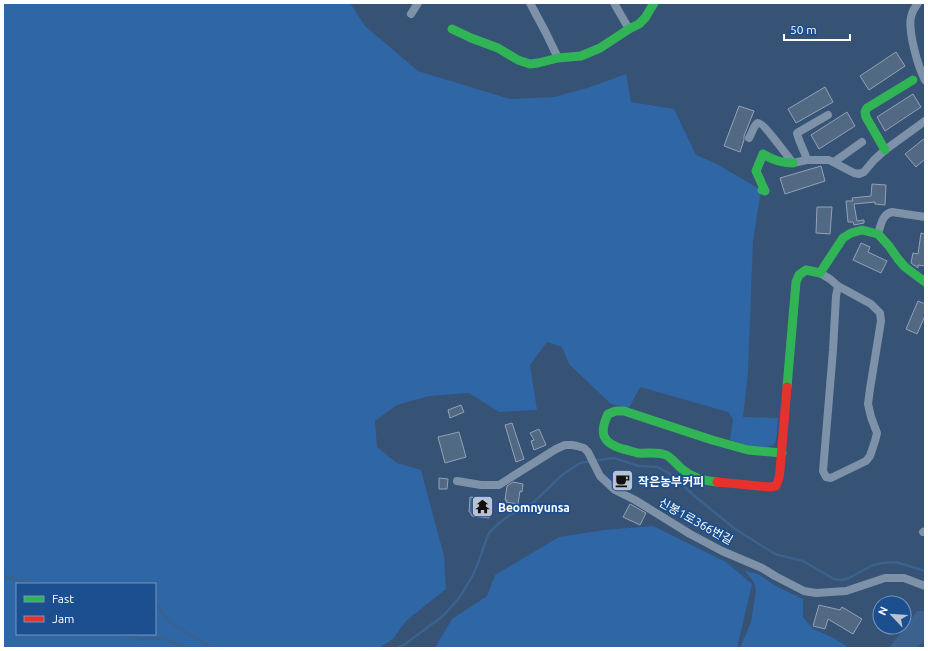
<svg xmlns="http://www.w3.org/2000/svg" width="928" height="651" font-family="Ubuntu,'Noto Sans KR',sans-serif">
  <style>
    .green { fill: #2f66a5; fill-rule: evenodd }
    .water { fill: #3b618d }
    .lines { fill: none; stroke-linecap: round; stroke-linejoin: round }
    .stream { stroke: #3b618d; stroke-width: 2.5 }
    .building { fill: #526984; stroke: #92a2b6 }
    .street { stroke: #7d92a8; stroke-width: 8 }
    .fast { stroke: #30b455; stroke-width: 9 }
    .jam { stroke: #e5322d; stroke-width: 9 }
    .labels { text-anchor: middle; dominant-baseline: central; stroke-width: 3.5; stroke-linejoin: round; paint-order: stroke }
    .poi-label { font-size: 12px; font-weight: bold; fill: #fff; stroke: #1b4f8f; text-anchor: start }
    .street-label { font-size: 12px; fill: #fff; stroke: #1b4f8f }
  </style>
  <rect width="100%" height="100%" fill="#365274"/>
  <g class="green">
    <path d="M3,3H350L365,26L418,71L510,99L554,97L587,88L626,74L631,102L674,109L696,155L717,164L761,190L753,241L748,372L743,417L778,418L777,433L775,444C760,452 745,444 730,440L733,419L728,412L640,387L629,408L611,404L569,364L562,347L547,342L530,365L537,410L499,412L469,393L429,396L397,405L375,421L377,447L397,463L421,470L444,556L446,589L406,621L393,639L379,648H3ZM17,584H155V634H17Z"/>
    <polygon points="653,526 726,562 752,584 737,648 437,648 436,646 452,619 487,596 495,575 559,537 604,530"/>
    <polygon points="745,571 758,574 776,586 803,599 803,617 813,629 834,638 846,646 845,648 740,648 751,622 756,591 754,582"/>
  </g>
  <polygon class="water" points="917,611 925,611 925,639 917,648 889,648"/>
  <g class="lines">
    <g class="stream">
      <polyline points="3,576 38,584"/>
      <polyline points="156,605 171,623 212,648"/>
      <polyline points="127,634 142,639 163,638 186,648"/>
      <polyline points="397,648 405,644 443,616 459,598 472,577 478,563 485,543 489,533 498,524 510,515 534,502 562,475 580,463 592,461 614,458 639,466 658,467 670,474 697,498 735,529 775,554 803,561 834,579 842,580 849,578 873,565 882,563 896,562 925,571"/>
    </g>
  </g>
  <g class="building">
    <polygon points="896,52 905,66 869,90 860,76"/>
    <polygon points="825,87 833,102 796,123 788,109"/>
    <polygon points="913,94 921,107 885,131 877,117"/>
    <polygon points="739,106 754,111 744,136 744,140 740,152 724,146"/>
    <polygon points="847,112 855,126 819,149 811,135"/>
    <polygon points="925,138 925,159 916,167 905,154"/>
    <polygon points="821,166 825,181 785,194 780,178"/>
    <polygon points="872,184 886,185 885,205 875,204 875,202 854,204 857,221 864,220 864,223 854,225 853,222 848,222 846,201 853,201 852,198 871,196"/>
    <polygon points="817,207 832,207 830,234 816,233"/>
    <polygon points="921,233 925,234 925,266 918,265 918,268 911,263 913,253 918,254"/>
    <polygon points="861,243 870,247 868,252 887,261 881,273 853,260"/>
    <polygon points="918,301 925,304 925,316 917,334 906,329"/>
    <polygon points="461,405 464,412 450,418 448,410"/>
    <polygon points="512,423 524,459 516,462 505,425"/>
    <polygon points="539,429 546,445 534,450 531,441 534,440 530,433"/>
    <polygon points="459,432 466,457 445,463 438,437"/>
    <polygon points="439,478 448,479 447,489 439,489"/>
    <polygon points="513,482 523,484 522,492 520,491 518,504 506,502 507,500 505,500 507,486"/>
    <polygon points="470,497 492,499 492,512 489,512 489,518 472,516 470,512 469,512"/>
    <polygon points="630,504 646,513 640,525 623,517"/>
    <polygon points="819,605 840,610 842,607 862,619 853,634 828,619 825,629 813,626"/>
  </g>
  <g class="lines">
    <g class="street">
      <polyline points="530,3 546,33 558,58"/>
      <polyline points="614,3 629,29"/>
      <path d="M918,3C915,7 912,12 911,17C908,32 918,67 925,80"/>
      <polyline points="411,14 418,3"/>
      <path d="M749,138C751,135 755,123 758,123C763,122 788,157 793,163L807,160H829L854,173L859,174L864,172L874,160L885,150L925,121"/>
      <path d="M807,160C805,152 798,140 797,133L828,115"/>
      <polyline points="834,162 862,142"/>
      <path d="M878,234C881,225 882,214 892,212L925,217"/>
      <polyline points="820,273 830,279 838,286 871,304 880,313 881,321 870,389 868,404 871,417 877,433 875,441 870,456 866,461 831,478 826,477 823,471 833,350 836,296 838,286"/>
      <polyline points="457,481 481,485 499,485 510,478 556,449 565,445 572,445 577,446 584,448 588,452 600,476 615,490 635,500 690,534 722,551 762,568 775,576 804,591 816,593 846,591 885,578 904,578 925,586"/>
      <polyline points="923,532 925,531"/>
    </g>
    <g class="fast">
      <polyline points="452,29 471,38 498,48 518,60 530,64 538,63 558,58 581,56 600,48 629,29 639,24 645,18 654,3"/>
      <polyline points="885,150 866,117 865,112 867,108 913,80"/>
      <path d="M762,190L765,191L756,171L763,154C773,160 781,163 793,163"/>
      <polyline points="787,387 796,282 799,275 806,270 820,273 843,238 851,233 862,230 878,234 889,246 898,259 905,267 925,282"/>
      <path d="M717,482C705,481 691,477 682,469C677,465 672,458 666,455C657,451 647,454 638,453C633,452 628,450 623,449C602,443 599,433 608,414L616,411H624L712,440L748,450L782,453"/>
    </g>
    <polyline class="jam" points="717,482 770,487 776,486 779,478 780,470 787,387"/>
  </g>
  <defs>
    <symbol id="cafe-square" viewBox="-11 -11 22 22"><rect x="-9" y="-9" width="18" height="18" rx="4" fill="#b9c2ce" stroke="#1b4f8f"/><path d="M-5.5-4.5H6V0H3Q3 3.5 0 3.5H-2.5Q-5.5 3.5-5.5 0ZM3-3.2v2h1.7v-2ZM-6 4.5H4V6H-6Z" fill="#111"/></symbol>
    <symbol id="temple-square" viewBox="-11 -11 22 22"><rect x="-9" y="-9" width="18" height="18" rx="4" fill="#b9c2ce" stroke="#1b4f8f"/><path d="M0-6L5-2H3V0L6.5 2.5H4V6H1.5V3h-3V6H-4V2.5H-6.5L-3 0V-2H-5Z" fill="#111"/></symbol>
  </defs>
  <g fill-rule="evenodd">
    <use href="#cafe-square" x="610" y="468" width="25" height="25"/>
    <use href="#temple-square" x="470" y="494" width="25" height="25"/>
  </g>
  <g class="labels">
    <g class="poi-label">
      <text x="638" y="481">작은농부커피</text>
      <text x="498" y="507">Beomnyunsa</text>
    </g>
    <g class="street-label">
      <text transform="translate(696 521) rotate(29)">신봉1로366번길</text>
    </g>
  </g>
  <rect width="928" height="651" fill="none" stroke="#ffffff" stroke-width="8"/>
  <rect x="16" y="583" width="140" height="52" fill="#1b4f8f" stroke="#7695bc"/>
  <rect x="24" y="596" width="20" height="6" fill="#30b455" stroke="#7695bc"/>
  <text x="52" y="603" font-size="12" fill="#ffffff">Fast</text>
  <rect x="24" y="616" width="20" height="6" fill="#e5322d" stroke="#7695bc"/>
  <text x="52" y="623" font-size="12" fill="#ffffff">Jam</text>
  <g transform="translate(892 615) rotate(295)"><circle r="19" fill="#1b4f8f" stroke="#7695bc"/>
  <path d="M0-3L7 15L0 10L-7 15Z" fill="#b9c2ce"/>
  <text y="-6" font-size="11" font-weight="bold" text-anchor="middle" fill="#ffffff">N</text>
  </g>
  <path d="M784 34v6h66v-6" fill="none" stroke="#ffffff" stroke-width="2"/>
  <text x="790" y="34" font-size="12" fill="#ffffff" stroke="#1b4f8f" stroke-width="3" paint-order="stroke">50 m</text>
</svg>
